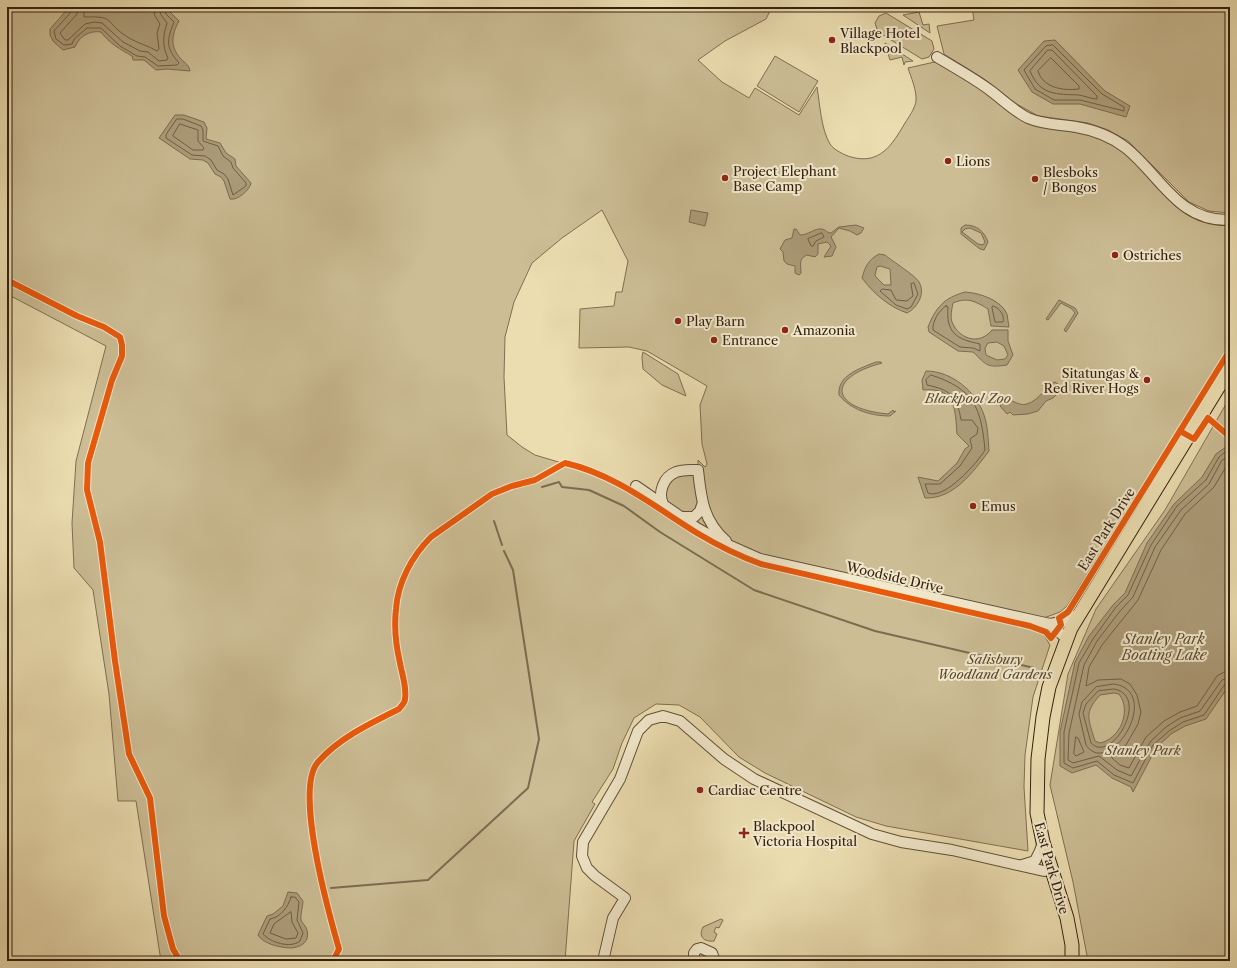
<svg xmlns="http://www.w3.org/2000/svg" width="1237" height="968" font-family="'Libre Caslon Text',serif">
  <style>
    .green { fill: #ccbd95; stroke: #806e52 }
    .water { fill: #ad9d7a; stroke: #7d6b50; fill-rule: evenodd }
    .lines { fill: none; stroke-linecap: round; stroke-linejoin: round }
    .shore { stroke: #705e45; stroke-width: 1 }
    .stream { stroke: #7d6b50; stroke-width: 2 }
    .minor-casing { stroke: #624f38; stroke-width: 12 }
    .major-casing { stroke: #342010; stroke-width: 15 }
    .minor { stroke: #f2e9cc; stroke-width: 10 }
    .major { stroke: #ebddb0; stroke-width: 13 }
    .cycleway-casing { stroke: #f2e9cc; stroke-width: 8 }
    .cycleway { stroke: #e8590c; stroke-width: 6 }
    .poi-dot { fill: #8f2418; stroke: #f2e9cc; stroke-width: 1.5 }
    .labels { text-anchor: middle; dominant-baseline: central; stroke-width: 4; stroke-linejoin: round; paint-order: stroke }
    .poi-label { font-size: 13px; fill: #342010; stroke: #f2e9cc; text-anchor: start }
    .park-label { font-size: 13px; font-style: italic; fill: #5a4731; stroke: #f2e9cc }
    .street-label { font-size: 13px; fill: #342010; stroke: #f2e9cc }
    .water-label { font-size: 14px; font-style: italic; fill: #5e4c35; stroke: #f2e9cc }
  </style>
  <rect width="100%" height="100%" fill="#ebddb0"/>
  <filter id="stains"><feTurbulence type="fractalNoise" baseFrequency=".005" numOctaves="4"/><feColorMatrix values="0 0 0 0 .2 0 0 0 0 .09 0 0 0 0 .02 0 0 0 .5 -.17"/></filter>
  <radialGradient id="worn" r=".72"><stop offset=".6" stop-color="#630" stop-opacity="0"/><stop offset="1" stop-color="#630" stop-opacity=".3"/></radialGradient>
  <g class="green">
    <path d="M7,7H772L766,19L725,41L698,60L722,82L749,98L755,88L799,115L817,87C820,105 821,129 830,144C834,150 844,155 851,157C880,165 892,145 905,123C909,117 915,108 916,101C917,91 911,77 908,68L939,61L1014,110L1114,141L1180,203L1230,220V348L1067,606L1060,612L1041,619L760,559L663,504L670,476L698,470V460L705,467L707,464L702,444L700,405L707,386L647,351L629,347L579,348L580,309L614,306L616,292H622L628,261L602,210L562,238L532,263L514,302L505,337L504,377L507,435L522,447L535,455L592,472L609,481L696,536L758,566L1022,626L1043,633L1050,645L1033,697L1025,755L1024,787L1028,851L886,826L856,817L765,773L739,757L700,717L679,705L656,704L634,718L622,743L613,769L592,802L595,804L574,841L565,961H161L136,801H118L109,694L93,590L74,568L72,523L76,461L106,346L7,294Z"/>
    <polygon points="972,7 1230,7 1230,213 1209,211 1189,202 1128,141 1108,130 1088,123 1038,116 1015,103 984,79 944,54 937,26 974,20"/>
    <polygon points="919,12 923,25 929,24 930,33 903,15"/>
    <polygon points="886,13 932,41 934,49 929,57 922,59 878,32 875,23 879,16"/>
    <polygon points="885,43 913,61 905,62 904,65 902,57 890,60"/>
    <polygon points="775,56 818,81 799,112 757,86"/>
    <polygon points="643,352 678,374 686,396 662,385 643,369 642,357"/>
    <polygon points="1230,397 1230,961 1088,961 1073,882 1050,785 1068,674 1096,609 1165,510"/>
    <path d="M721,919L723,920L719,928L716,927L714,932L717,934L714,941C704,942 698,937 703,927Z"/>
  </g>
  <g class="water">
    <path d="M71,7H168L169,11L179,21C172,34 169,46 181,59C185,63 189,65 190,71L167,69L156,70L144,60H133L132,56C120,49 110,44 101,32C89,30 79,37 75,47L63,50L53,41L50,35V29L64,13Z"/>
    <polygon points="1055,40 1105,91 1130,106 1126,117 1080,104 1053,104 1032,92 1018,70 1044,41"/>
    <path d="M175,115H184L204,122L207,128L206,139L220,143L226,153L235,159L236,166L251,183C250,190 237,201 230,199L224,181L221,177L215,174L208,163L203,160L190,159L159,138Z"/>
    <polygon points="691,210 708,213 705,226 689,222"/>
    <path d="M856,225L864,228L861,233L857,235L850,231L839,228L831,237L836,247L832,256L824,257L831,246L827,242L818,244V254L815,257L807,255C798,259 801,265 801,273L799,275L795,273V266L787,264L784,261L783,252L780,249L785,240L792,238L794,229H796L800,235C809,235 814,228 822,229C826,230 827,233 831,233L839,227Z"/>
    <path d="M965,225C977,225 984,231 988,242L984,250L980,249L961,234V228ZM970,228L981,233L985,242L983,245L978,244L962,232L965,229Z"/>
    <path d="M879,254L885,255C892,261 916,276 919,282C926,294 917,308 907,313C889,307 873,293 862,278C865,267 868,260 879,254ZM880,266L890,269L891,285H884L876,277L875,275L877,267Z"/>
    <path d="M965,292C980,293 1001,300 1007,314C1008,318 1008,323 1009,327L991,326L988,309C975,301 967,297 953,303C952,308 950,317 952,322C959,339 979,346 992,330H1008V341L1013,355L1007,365C986,368 987,365 973,352L958,351L929,332L928,327C936,307 944,298 965,292ZM997,342L1004,346L1008,355L1005,359L997,360L986,355L985,348L988,343Z"/>
    <polygon points="1059,300 1075,308 1078,313 1066,332 1064,330 1075,313 1072,309 1061,303 1048,320 1046,319"/>
    <path d="M876,362H881L882,363C823,379 833,409 888,414L893,410L894,412L896,411L890,416C871,416 851,410 839,395C837,375 861,368 876,362Z"/>
    <path d="M926,371C951,371 976,391 984,415C988,426 988,439 989,451C973,472 954,499 925,498L918,477L938,481L957,463L965,449L969,446L957,434C955,409 956,387 923,390L922,380Z"/>
    <path d="M1055,382L1058,384L1059,392L1053,398L1046,401L1038,411L1028,414L1013,415L1010,412L1007,414L1000,406L1002,400C1011,397 1018,407 1027,404C1040,400 1048,384 1055,382Z"/>
    <path d="M1226,447L1230,449V684L1206,719L1185,726L1171,734L1156,748L1133,792L1131,787L1112,778L1096,765L1072,773L1060,766V732L1075,662L1089,636L1113,605L1125,593L1147,543L1174,504L1202,477L1216,454ZM1114,693L1119,694C1132,711 1120,739 1100,743L1095,741C1088,718 1084,713 1100,695Z"/>
    <path d="M288,892L297,893L303,901C303,906 300,915 301,920C302,923 306,926 307,930C311,946 294,950 282,947C274,946 262,942 258,935L267,916L273,914L283,906Z"/>
  </g>
  <g class="lines">
    <g class="shore">
      <path d="M73,7L72,11L54,31L56,39L64,45L72,44L74,39L87,28H101L120,46L137,56L145,57L158,66L177,65L179,63C165,47 167,40 174,22L166,14L164,7"/>
      <path d="M78,7L77,14L60,33L65,40H68L85,24L94,22L102,23L123,42L140,51L148,52L159,61L167,60L168,58C162,46 163,35 167,23L161,15L159,7"/>
      <path d="M84,7V17C117,16 103,21 126,36C136,43 147,45 157,51L159,49L157,33L160,24L155,16L153,7"/>
      <polygon points="1053,45 1102,94 1124,107 1124,111 1080,100 1054,100 1035,89 1024,70 1046,46"/>
      <path d="M1048,50H1052L1097,96V99C1091,99 1085,96 1079,95C1057,94 1040,96 1030,71Z"/>
      <path d="M1051,58L1079,86V89C1063,91 1043,88 1038,71Z"/>
      <polygon points="177,119 183,119 201,126 203,130 203,141 218,146 223,156 231,162 233,168 246,183 246,186 233,195 228,179 224,174 217,170 211,160 205,156 192,155 166,138 166,135"/>
      <polygon points="180,124 198,130 198,141 204,148 203,150 193,150 173,136"/>
      <polygon points="822,233 824,237 816,241 813,246 811,246 808,239"/>
      <polygon points="914,283 918,294 911,307 907,309 896,305 880,291 882,289 891,290 896,300 907,301 913,296 911,284"/>
      <path d="M946,306L948,307C946,333 956,339 980,344V351L973,348L960,347L933,330C932,322 939,310 946,306Z"/>
      <path d="M993,306C1000,308 1005,316 1003,322H995L992,308Z"/>
      <path d="M931,375C974,389 981,407 985,450C977,463 945,500 928,493L925,484H940L960,466L972,448L970,439L977,434L978,428L972,420H961C957,395 950,390 927,385L926,380Z"/>
      <polyline points="1230,452 1225,452 1219,457 1206,480 1177,506 1151,545 1128,595 1116,607 1093,639 1079,663 1064,732 1064,763 1073,768 1097,761 1114,775 1133,783 1153,745 1169,731 1183,722 1204,715 1225,684 1230,682"/>
      <polyline points="1230,457 1222,460 1209,484 1181,510 1155,547 1133,597 1120,611 1097,641 1084,665 1069,733 1068,760 1073,763 1099,756 1117,770 1131,776 1150,742 1166,727 1180,718 1200,711 1222,680 1230,677"/>
      <polyline points="1230,463 1227,465 1214,487 1185,514 1161,550 1138,600 1102,645 1089,667 1086,686 1098,680 1121,679 1130,684 1137,695 1141,712 1138,724 1126,745 1112,755 1112,758 1120,765 1129,768 1146,737 1164,721 1180,712 1197,706 1217,676 1224,672 1230,671"/>
      <path d="M1114,684C1164,691 1110,780 1086,745L1079,714L1082,702L1096,687Z"/>
      <path d="M1114,689C1151,695 1112,765 1091,743L1083,713L1086,704L1098,691Z"/>
      <polygon points="1076,737 1078,738 1084,752 1076,756 1074,754"/>
      <path d="M291,897H295L299,902L297,920L303,933L300,941C290,949 270,942 263,934L270,919C281,917 288,907 291,897Z"/>
      <polygon points="291,912 292,922 298,933 296,938 286,939 270,933 274,924"/>
    </g>
    <g class="stream">
      <polyline points="542,487 559,482 562,487 589,490 624,506 660,532 754,590 875,631 1034,668"/>
      <polyline points="494,521 502,545"/>
      <polyline points="331,888 428,880 528,788 539,739 513,570 504,551"/>
    </g>
    <defs>
      <g id="minor">
        <path d="M937,57C955,68 974,78 991,91C1003,100 1014,111 1028,118C1044,125 1059,124 1076,127C1094,130 1112,137 1126,148C1161,176 1178,222 1230,220"/>
        <polyline points="636,486 697,528 724,543 760,559 1050,624 1066,621 1080,613"/>
        <path d="M663,504C658,493 663,477 676,472C683,469 691,470 698,470C701,498 703,521 726,541"/>
        <polyline points="682,517 694,517 700,511 702,505"/>
        <polyline points="1050,624 1067,639"/>
        <polyline points="1022,865 1035,861 1040,851 1043,842"/>
        <polyline points="603,961 613,918 625,898 595,876 587,868 582,856 583,842 620,779 638,731 649,720 663,716 680,721 724,759 754,779 872,834 901,842 952,850 1044,871 1052,869"/>
        <polyline points="694,961 694,953 697,949 701,948 712,953 715,961"/>
      </g>
      <polyline id="major" points="1072,961 1072,945 1067,918 1043,842 1037,813 1038,759 1043,717 1049,687 1071,628 1230,368"/>
    </defs>
    <use href="#minor" class="minor-casing"/>
    <use href="#major" class="major-casing"/>
    <use href="#minor" class="minor"/>
    <use href="#major" class="major"/>
    <defs>
      <g id="cycleway">
        <polyline points="7,280 77,316 104,327 120,337 122,345 122,356 112,380 88,463 87,490 100,542 115,661 129,754 150,798 164,916 173,949 180,961"/>
        <polyline points="1180,431 1194,439 1208,418 1230,437"/>
        <path d="M333,961L339,949C329,914 294,789 318,762C339,738 371,723 399,709C401,706 405,703 405,699C407,687 402,675 400,663C396,646 394,627 396,609C398,582 412,556 431,537L492,494L512,486L535,480L565,463C614,474 655,507 697,533C717,545 739,556 761,564L1030,626L1046,632L1051,638L1061,625L1059,618L1068,612L1230,350"/>
      </g>
    </defs>
    <use href="#cycleway" class="cycleway-casing"/>
    <use href="#cycleway" class="cycleway"/>
  </g>
  <g class="poi-dot">
    <circle cx="832" cy="40" r="4"/>
    <circle cx="948" cy="161" r="4"/>
    <circle cx="725" cy="178" r="4"/>
    <circle cx="1035" cy="179" r="4"/>
    <circle cx="1115" cy="255" r="4"/>
    <circle cx="678" cy="321" r="4"/>
    <circle cx="785" cy="330" r="4"/>
    <circle cx="714" cy="340" r="4"/>
    <circle cx="1147" cy="380" r="4"/>
    <circle cx="973" cy="506" r="4"/>
    <circle cx="700" cy="790" r="4"/>
    <path d="M742 827h4v4h4v4h-4v4h-4v-4h-4v-4h4z"/>
  </g>
  <g class="labels">
    <g class="poi-label">
      <text x="840" y="33">Village Hotel<tspan x="840" dy="15">Blackpool</tspan></text>
      <text x="956" y="161">Lions</text>
      <text x="733" y="171">Project Elephant<tspan x="733" dy="15">Base Camp</tspan></text>
      <text x="1043" y="172">Blesboks<tspan x="1043" dy="15">/ Bongos</tspan></text>
      <text x="1123" y="255">Ostriches</text>
      <text x="686" y="321">Play Barn</text>
      <text x="793" y="330">Amazonia</text>
      <text x="722" y="340">Entrance</text>
      <text x="1139" y="373" text-anchor="end">Sitatungas &amp;<tspan x="1139" dy="15">Red River Hogs</tspan></text>
      <text x="981" y="506">Emus</text>
      <text x="708" y="790">Cardiac Centre</text>
      <text x="753" y="826">Blackpool<tspan x="753" dy="15">Victoria Hospital</tspan></text>
    </g>
    <g class="park-label">
      <text x="968" y="398">Blackpool Zoo</text>
      <text x="995" y="659">Salisbury<tspan x="995" dy="15">Woodland Gardens</tspan></text>
      <text x="1143" y="750">Stanley Park</text>
    </g>
    <g class="street-label">
      <text transform="translate(1106 529) rotate(-58)">East Park Drive</text>
      <text transform="translate(895 577) rotate(13)">Woodside Drive</text>
      <text transform="translate(1052 868) rotate(74)">East Park Drive</text>
    </g>
    <g class="water-label">
      <text x="1164" y="639">Stanley Park<tspan x="1164" dy="16">Boating Lake</tspan></text>
    </g>
  </g>
  <rect width="1237" height="968" fill="none" stroke="#ebddb0" stroke-width="24"/>
  <rect x="8" y="8" width="1221" height="952" fill="none" stroke="#342010" stroke-width="2"/>
  <rect x="12" y="12" width="1213" height="944" fill="none" stroke="#342010"/>
  <rect width="100%" height="100%" filter="url(#stains)"/>
  <rect width="100%" height="100%" fill="url(#worn)"/>
</svg>
